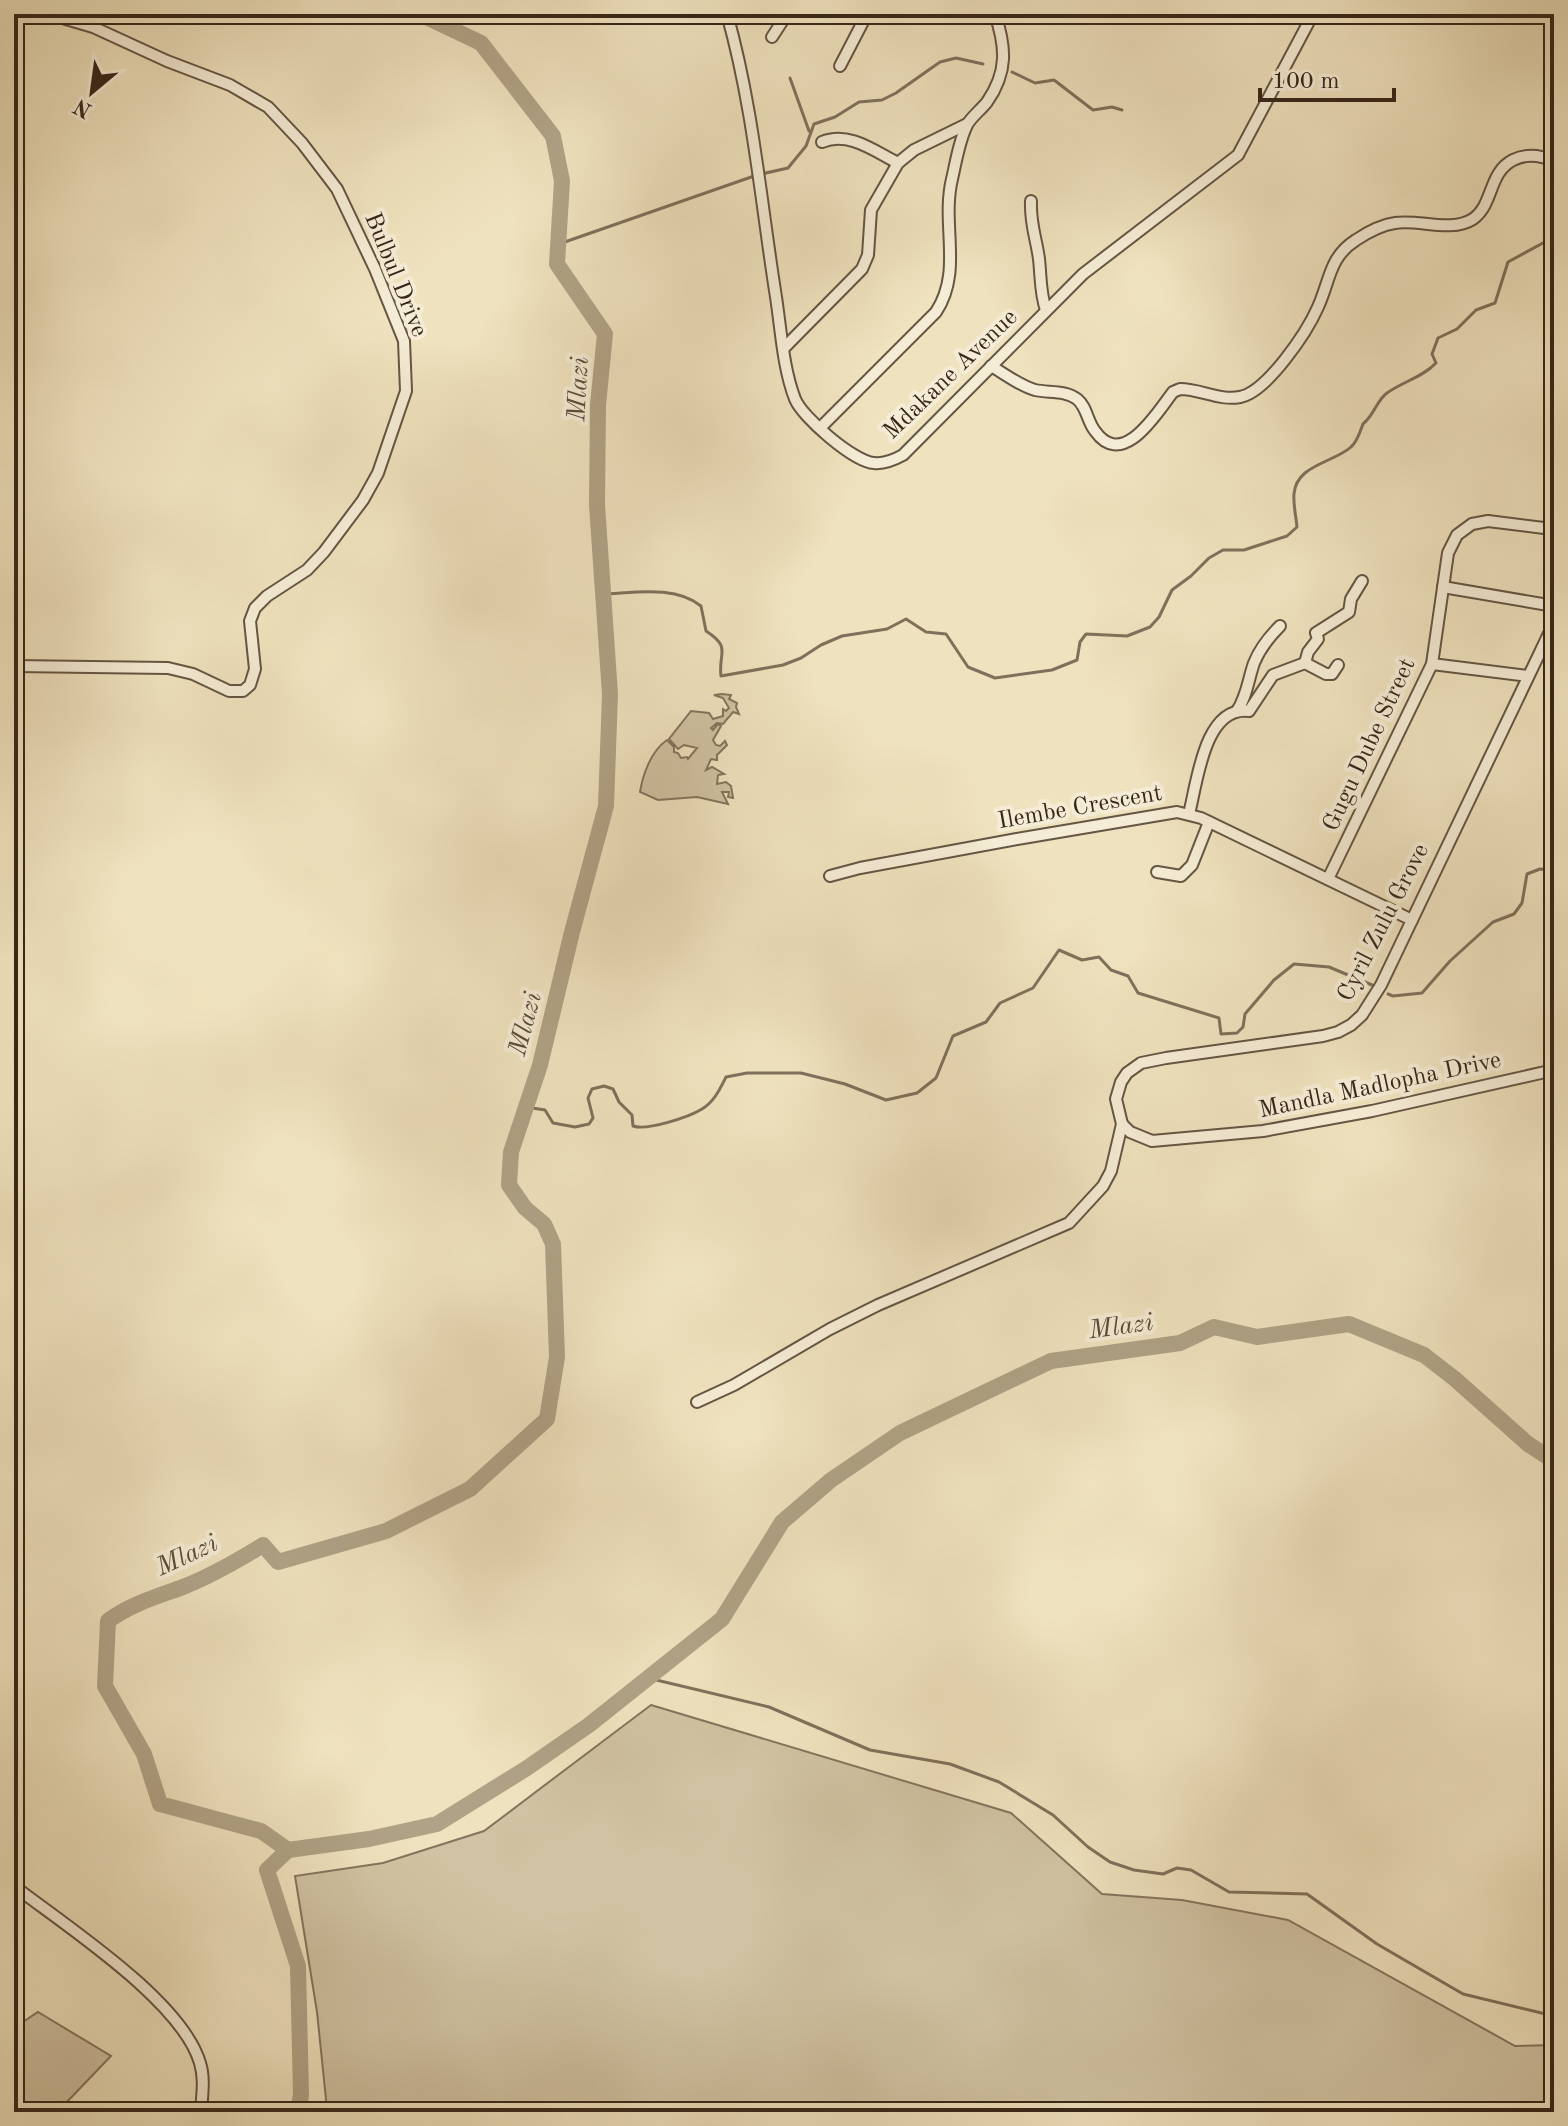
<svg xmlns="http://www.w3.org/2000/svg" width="1568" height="2126" font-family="'Old Standard TT',serif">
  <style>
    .green { fill: #d0c2a2; stroke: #84745e; stroke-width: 2 }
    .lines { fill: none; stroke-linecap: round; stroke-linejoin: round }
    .stream { stroke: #80705b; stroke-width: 3 }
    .river { stroke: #b0a286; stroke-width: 16 }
    .street-casing { stroke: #655543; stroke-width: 14 }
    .street { stroke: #f5ecd5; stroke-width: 10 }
    .labels { text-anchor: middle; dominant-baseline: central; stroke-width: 8; stroke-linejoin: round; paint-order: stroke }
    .street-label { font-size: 24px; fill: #37261a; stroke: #f5ecd5 }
    .water-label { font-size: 26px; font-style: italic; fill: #5b4b3a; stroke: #f5ecd5 }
  </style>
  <rect width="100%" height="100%" fill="#efe2be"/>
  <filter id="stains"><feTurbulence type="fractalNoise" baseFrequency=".0025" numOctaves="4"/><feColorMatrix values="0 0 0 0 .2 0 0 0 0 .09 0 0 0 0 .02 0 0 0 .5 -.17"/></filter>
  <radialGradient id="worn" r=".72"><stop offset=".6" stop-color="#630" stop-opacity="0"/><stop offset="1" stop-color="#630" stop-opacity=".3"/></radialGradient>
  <g class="green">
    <path d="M722,694L731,695L729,699L737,703L736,707L739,714L733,712L723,724L717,723L711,728L713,730L718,724L721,726L713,740L716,745L720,746L725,741L727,745L717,755V760L711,759L706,770L712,767L724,774L718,775L717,784L726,782L731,786L733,798L728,797L729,792H722L728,804L697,797L658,800L640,792C643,774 651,751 667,740L674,747V752L678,753L681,758L687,757L688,759L697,748L684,745L678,749L669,739L691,711L709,713L713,719L723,716V709L726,711L729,708L723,698L714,695Z"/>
    <polygon points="651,1705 1011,1813 1102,1894 1182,1900 1288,1920 1515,2046 1554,2045 1554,2112 331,2112 327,2109 317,2012 295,1876 383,1863 484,1831"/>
    <polygon points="38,2012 111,2056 63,2106 66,2112 14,2112 14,2028"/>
  </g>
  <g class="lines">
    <g class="stream">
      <polyline points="1012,72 1035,83 1054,80 1093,110 1112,107 1122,110"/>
      <polyline points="790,78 809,131"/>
      <polyline points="1545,169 1547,183 1554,197"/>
      <polyline points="559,244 757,175 788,168 806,146 814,124 835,117 859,102 882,100 896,93 940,62 956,58 983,64"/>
      <path d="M1364,423C1374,415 1377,400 1387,393C1402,382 1423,377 1436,363L1432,354L1438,338L1457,329L1476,310L1495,303L1508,262L1554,237"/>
      <path d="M602,594C634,593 675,585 701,606L706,631C732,648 718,652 721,676L783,665L801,658L821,645L842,636L887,629L906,619L926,632L946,634L968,667L995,678L1052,670L1077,660L1080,642L1086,634L1127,636L1150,627L1159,617L1172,590L1191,576L1209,558L1223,550H1244L1287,536L1297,527C1296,516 1293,504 1294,494C1296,465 1333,463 1351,447C1357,442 1360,432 1363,424"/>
      <polyline points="1548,869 1554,842"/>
      <polyline points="1388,994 1393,996 1422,993 1450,961 1493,922 1514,914 1522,903 1527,874 1540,869 1554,870"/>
      <path d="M526,1107L545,1110L553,1123L575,1127L589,1124L593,1118L588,1098L592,1089L604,1086L613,1089L619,1102L632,1115L633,1126C647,1131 689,1117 702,1109C714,1102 720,1089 726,1077L747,1073H801L845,1084L886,1100L917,1093L936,1078L953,1036L986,1022L1000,1003L1033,988L1059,950L1082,960L1099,957L1111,970L1128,976L1138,993L1219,1018L1221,1034L1237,1033L1243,1027L1245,1014L1274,980L1294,964L1329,967L1372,985"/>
      <polyline points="648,1678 769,1707 870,1750 950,1764 999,1782 1053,1815 1088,1847 1110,1862 1134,1870 1163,1874 1177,1868 1191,1870 1229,1892 1307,1894 1377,1944 1463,1994 1554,2016"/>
    </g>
    <g class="river">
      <path d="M420,14L481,43L553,136L562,181L557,264L605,334L598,405L597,505L610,694L606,806L572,932L540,1065L511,1152L509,1185L525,1208L544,1224L553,1244L557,1357L547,1419L470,1489L386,1531L278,1562L263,1545C237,1561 211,1576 183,1587C156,1597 131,1604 108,1621L105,1686L144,1754L160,1804L261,1831L288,1850L369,1839L437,1824L527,1768L589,1725L722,1619L782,1522L831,1480L900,1433L1051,1361L1180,1343L1214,1327L1257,1337L1349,1324L1424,1355L1455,1379L1528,1444L1554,1461"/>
      <polyline points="288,1850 267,1870 298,1966 301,2095 298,2112"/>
    </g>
    <defs>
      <g id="street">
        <path d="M727,14C753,106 761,203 776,297C781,330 783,368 795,399C802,417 854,462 874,463C884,464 894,460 903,455L1083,274L1238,155L1313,14"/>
        <polyline points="772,37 787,14"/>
        <polyline points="840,66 867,14"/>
        <path d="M822,142C849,131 874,151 898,163"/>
        <path d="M1031,201C1030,224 1036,237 1039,259C1041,277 1040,293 1046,310"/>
        <polyline points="785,347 862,269 868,255 871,210 898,163 914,150 967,124"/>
        <path d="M991,366C1005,374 1020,386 1035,390C1049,393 1065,390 1077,399C1087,407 1087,421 1095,431C1123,471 1158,411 1173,392L1180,389C1201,389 1219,401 1240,397C1267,392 1307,332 1318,307C1330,281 1329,257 1356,240C1368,232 1381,225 1395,223C1419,219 1451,233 1473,219C1494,204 1488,173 1513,160C1527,153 1540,155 1554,161"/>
        <path d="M821,427L936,312C963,271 941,225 952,179C956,162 959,141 967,125C971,117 981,110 987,102C1008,72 1006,47 995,14"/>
        <polyline points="1443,587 1554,606"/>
        <polyline points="1305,663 1308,652 1318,639 1316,633 1349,612 1351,599 1362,581"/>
        <polyline points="1432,664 1528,676"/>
        <polyline points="14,666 168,668 193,674 229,691 243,691 250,685 255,669 250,621 255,608 267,596 307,570 324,552 363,500 378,473 406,391 404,341 375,269 337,189 302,143 268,107 230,85 167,61 93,27 59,17 27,14"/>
        <path d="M1237,711C1247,696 1248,680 1254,663C1260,648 1269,637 1280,626"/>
        <path d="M1189,814C1197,784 1204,705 1249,711L1273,675L1305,663L1326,674H1332L1338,665"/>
        <polyline points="1157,872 1181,876 1192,865 1209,822"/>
        <polyline points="830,876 860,868 1017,839 1177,812 1201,818 1412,920"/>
        <polyline points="1328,879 1432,664 1448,553 1457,535 1472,524 1488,521 1552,529"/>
        <polyline points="1122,1124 1130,1132 1152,1141 1263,1131 1372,1111 1554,1070"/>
        <polyline points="697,1402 734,1385 830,1329 878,1305 1069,1223 1103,1186 1111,1171 1122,1124 1116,1099 1121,1082 1127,1073 1141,1063 1166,1058 1323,1036 1338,1032 1351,1025 1362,1015 1381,985 1554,623"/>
        <path d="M14,1886C66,1926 182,2001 200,2063C205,2079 202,2095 201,2112"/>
      </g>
    </defs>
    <use href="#street" class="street-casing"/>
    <use href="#street" class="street"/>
  </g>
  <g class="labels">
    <g class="street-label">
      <text transform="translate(395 275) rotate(68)">Bulbul Drive</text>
      <text transform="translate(951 375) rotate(-44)">Mdakane Avenue</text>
      <text transform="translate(1370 745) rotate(-65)">Gugu Dube Street</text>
      <text transform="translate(1080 808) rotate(-10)">Ilembe Crescent</text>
      <text transform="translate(1384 923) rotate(-63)">Cyril Zulu Grove</text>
      <text transform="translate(1380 1086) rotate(-12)">Mandla Madlopha Drive</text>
    </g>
    <g class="water-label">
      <text transform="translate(579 389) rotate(-87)">Mlazi</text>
      <text transform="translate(526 1024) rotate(-75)">Mlazi</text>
      <text transform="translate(1121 1327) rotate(-8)">Mlazi</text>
      <text transform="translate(187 1556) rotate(-25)">Mlazi</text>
    </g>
  </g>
  <rect width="1568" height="2126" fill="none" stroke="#efe2be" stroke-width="48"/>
  <rect x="16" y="16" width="1536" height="2094" fill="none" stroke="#37261a" stroke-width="4"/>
  <rect x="24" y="24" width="1520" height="2078" fill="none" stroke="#37261a" stroke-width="2"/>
  <g transform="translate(92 92) rotate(209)" stroke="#f5ecd5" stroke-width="6" paint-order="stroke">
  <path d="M0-6L14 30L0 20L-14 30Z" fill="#37261a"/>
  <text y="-12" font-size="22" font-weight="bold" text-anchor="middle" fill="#37261a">N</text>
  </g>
  <path d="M1260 88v12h134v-12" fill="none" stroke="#37261a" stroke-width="4"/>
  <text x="1272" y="88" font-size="24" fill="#37261a" stroke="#f5ecd5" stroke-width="6" paint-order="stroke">100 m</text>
  <rect width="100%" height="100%" filter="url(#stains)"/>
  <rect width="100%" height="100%" fill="url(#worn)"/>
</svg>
